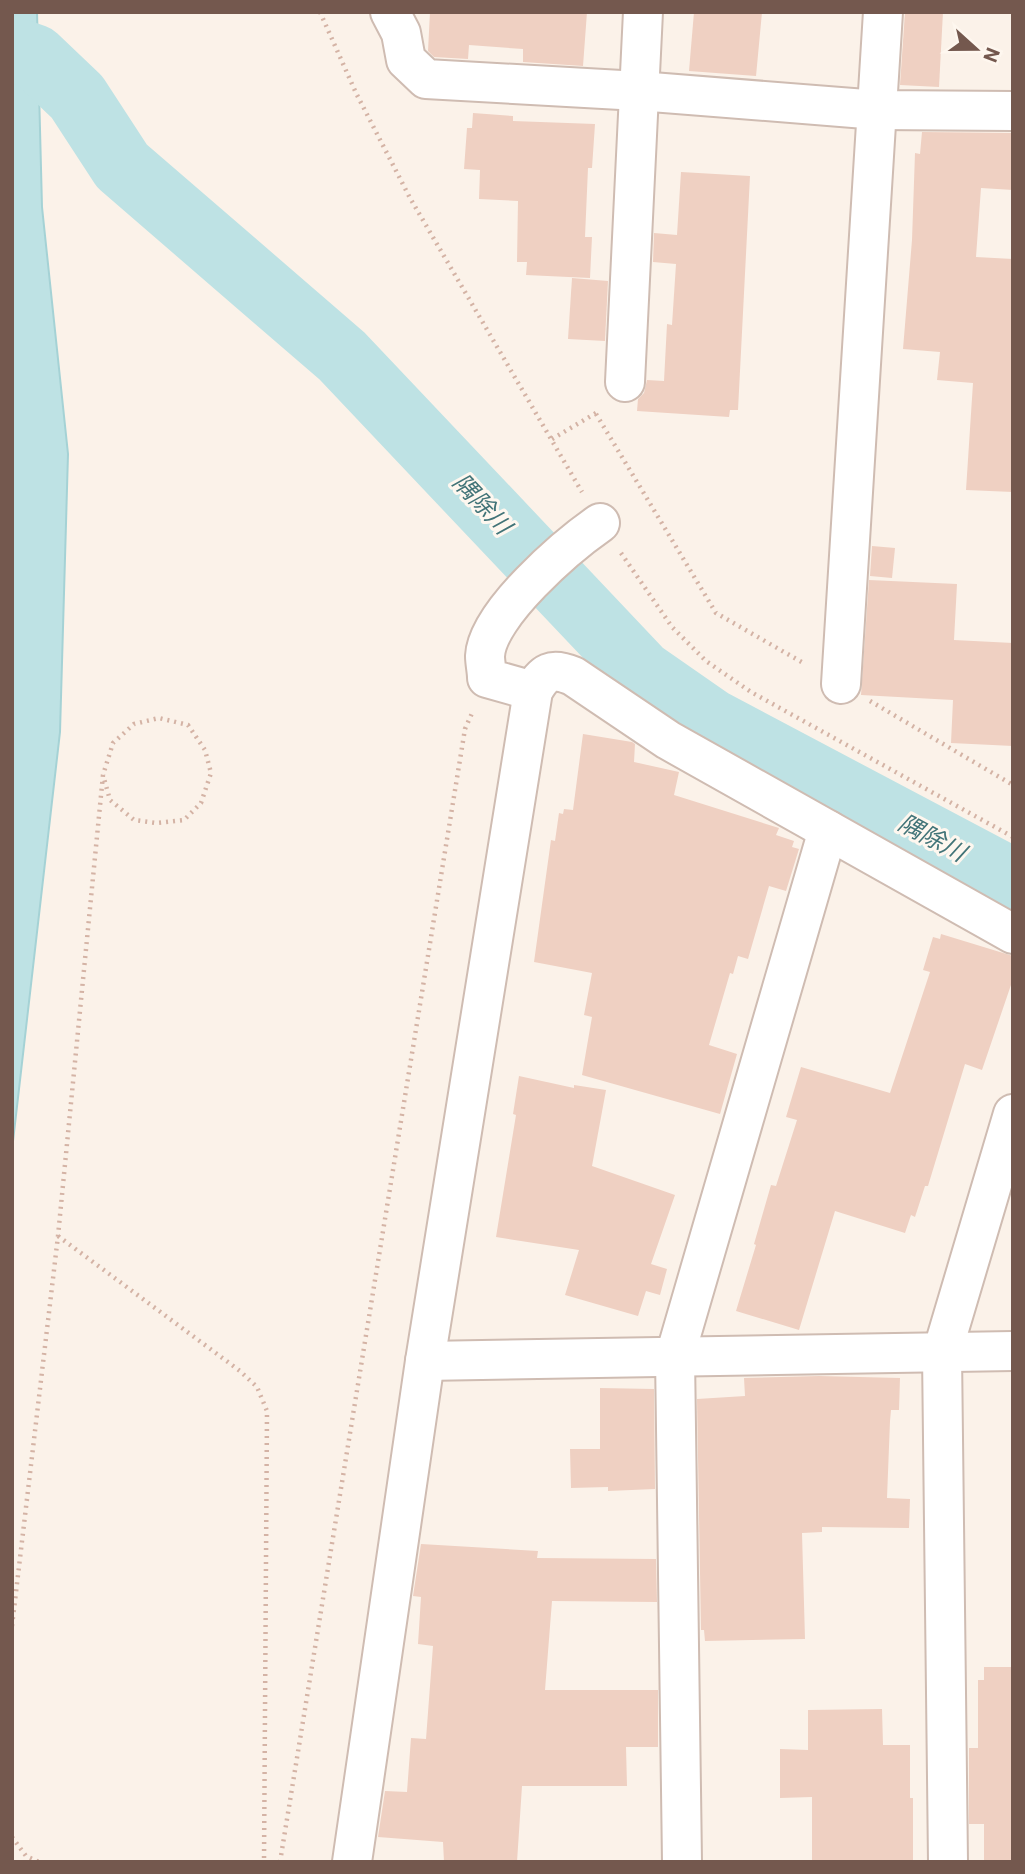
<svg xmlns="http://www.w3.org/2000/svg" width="1025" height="1874" font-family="Roboto,'Noto Sans JP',sans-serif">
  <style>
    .water { fill: #bee2e4; stroke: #a5d2d5; stroke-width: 2 }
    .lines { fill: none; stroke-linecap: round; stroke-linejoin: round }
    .river { stroke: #bee2e4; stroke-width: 65 }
    .building { fill: #efd0c2 }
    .minor-casing { stroke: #cfbcb2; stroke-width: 42 }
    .path { stroke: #d4b3a5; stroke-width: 4.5; stroke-dasharray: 2 5; stroke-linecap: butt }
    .minor { stroke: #fff; stroke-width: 38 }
    .labels { text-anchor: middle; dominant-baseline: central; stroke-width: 6; stroke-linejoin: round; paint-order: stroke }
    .water-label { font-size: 24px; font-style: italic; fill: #427478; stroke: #fef7ef }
  </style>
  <rect width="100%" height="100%" fill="#fbf2e9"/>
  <polygon class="water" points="12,12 37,12 42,207 68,454 60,732 12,1150"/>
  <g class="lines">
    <polyline class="river" points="12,49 35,57 77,97 122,166 342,356 642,673 711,721 1013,881"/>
  </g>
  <g class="building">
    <polygon points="430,12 587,12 583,66 523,62 523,49 469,45 468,59 434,57 428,51"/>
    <polygon points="694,12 762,12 756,76 689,71"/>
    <polygon points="905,12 943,12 939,87 900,85"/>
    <polygon points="473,113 513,116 513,121 595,124 592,168 588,168 585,237 592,237 590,278 526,275 527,262 517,262 518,201 479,199 480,170 464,169 467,128 472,128"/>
    <polygon points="922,132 1013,133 1013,190 981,188 976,257 1013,259 1013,492 966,490 973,383 937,380 940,352 903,349 912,240 915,153 920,154"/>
    <polygon points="681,172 750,176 738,410 730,410 729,417 637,411 638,399 644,393 647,380 664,381 667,324 672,325 676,264 653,262 654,233 677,235"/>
    <polygon points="572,278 608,281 605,341 568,339"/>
    <polygon points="872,546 895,548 892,578 870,576"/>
    <polygon points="869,580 957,584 954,640 1013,643 1013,746 951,743 953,700 861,695"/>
    <polygon points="583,734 632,742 635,744 634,762 679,772 674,795 779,828 776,835 794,841 792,847 799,849 786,891 769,886 748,959 738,956 733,974 730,973 709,1045 737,1054 720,1114 582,1075 592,1017 584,1015 592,973 534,962 551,840 555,841 559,813 563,814 564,809 573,810"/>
    <polygon points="941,934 1013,956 1013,979 982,1070 965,1064 928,1186 925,1186 915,1217 911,1215 905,1233 835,1211 799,1330 736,1311 756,1245 754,1244 771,1185 776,1186 797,1120 786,1117 801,1067 890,1093 930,972 923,970 933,937 940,939"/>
    <polygon points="519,1076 574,1088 574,1085 606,1090 592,1166 675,1195 651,1264 667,1269 660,1295 646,1291 638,1316 565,1295 579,1250 496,1237 516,1115 513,1114"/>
    <polygon points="819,1376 900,1378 899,1410 891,1410 890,1421 887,1498 910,1499 909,1528 822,1527 822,1532 802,1533 805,1639 705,1641 704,1630 701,1630 697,1399 745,1396 744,1378"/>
    <polygon points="600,1388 654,1389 655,1489 608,1491 608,1487 571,1488 570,1449 600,1449"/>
    <polygon points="421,1544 538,1551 537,1558 656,1559 657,1602 552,1601 545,1690 658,1690 658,1747 626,1747 627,1786 522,1786 517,1862 444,1862 443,1842 378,1837 385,1791 407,1792 411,1738 426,1739 433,1646 418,1644 421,1597 413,1596"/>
    <polygon points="984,1667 1013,1667 1013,1862 984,1862 984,1824 969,1824 969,1748 978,1748 978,1680 984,1680"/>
    <polygon points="882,1709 883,1745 910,1745 910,1798 913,1798 913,1862 812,1862 812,1797 780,1798 780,1749 808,1750 808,1710"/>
  </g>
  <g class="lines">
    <defs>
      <g id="minor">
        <polyline points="390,12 401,33 406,60 426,79 639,91 878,110 1013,111"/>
        <polyline points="625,382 643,12"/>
        <polyline points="841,684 883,12"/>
        <path d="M533,691L487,678C487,671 485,663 485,656C487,614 567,546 600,523"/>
        <polyline points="425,1361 1013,1351"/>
        <path d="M352,1862L425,1361L533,691C544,672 551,667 573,676L668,740L1013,934"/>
        <polyline points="682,1862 675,1356 828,830"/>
        <polyline points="948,1862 942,1353 1013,1114"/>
      </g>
    </defs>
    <use href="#minor" class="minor-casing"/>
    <g class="path">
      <polyline points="320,12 356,93 410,198 582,492"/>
      <polyline points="596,414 716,613 805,664"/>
      <polyline points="552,439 596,413"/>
      <polyline points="621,553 672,627 706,661 751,692 1013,837"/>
      <polyline points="870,701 1013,785"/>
      <polyline points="58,1236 240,1371 257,1387 267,1411 264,1862"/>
      <polyline points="12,1626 58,1236 103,775 113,743 134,724 159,718 188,725 205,750 211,773 201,803 184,820 156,823 134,820 110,800 103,775"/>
      <polyline points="12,1837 26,1856 39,1862"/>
      <polyline points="280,1862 465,729 473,711"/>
    </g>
    <use href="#minor" class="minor"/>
  </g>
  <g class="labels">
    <g class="water-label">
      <text transform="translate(482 504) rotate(47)">隅除川</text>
      <text transform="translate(932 838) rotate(28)">隅除川</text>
    </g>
  </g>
  <rect width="1025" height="1874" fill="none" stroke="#74584e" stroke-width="28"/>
  <g transform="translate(976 49) rotate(111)" stroke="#fef7ef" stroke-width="5" paint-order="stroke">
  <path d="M0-5L12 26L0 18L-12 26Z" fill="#74584e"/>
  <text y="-10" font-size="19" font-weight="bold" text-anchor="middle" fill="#74584e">N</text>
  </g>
</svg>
